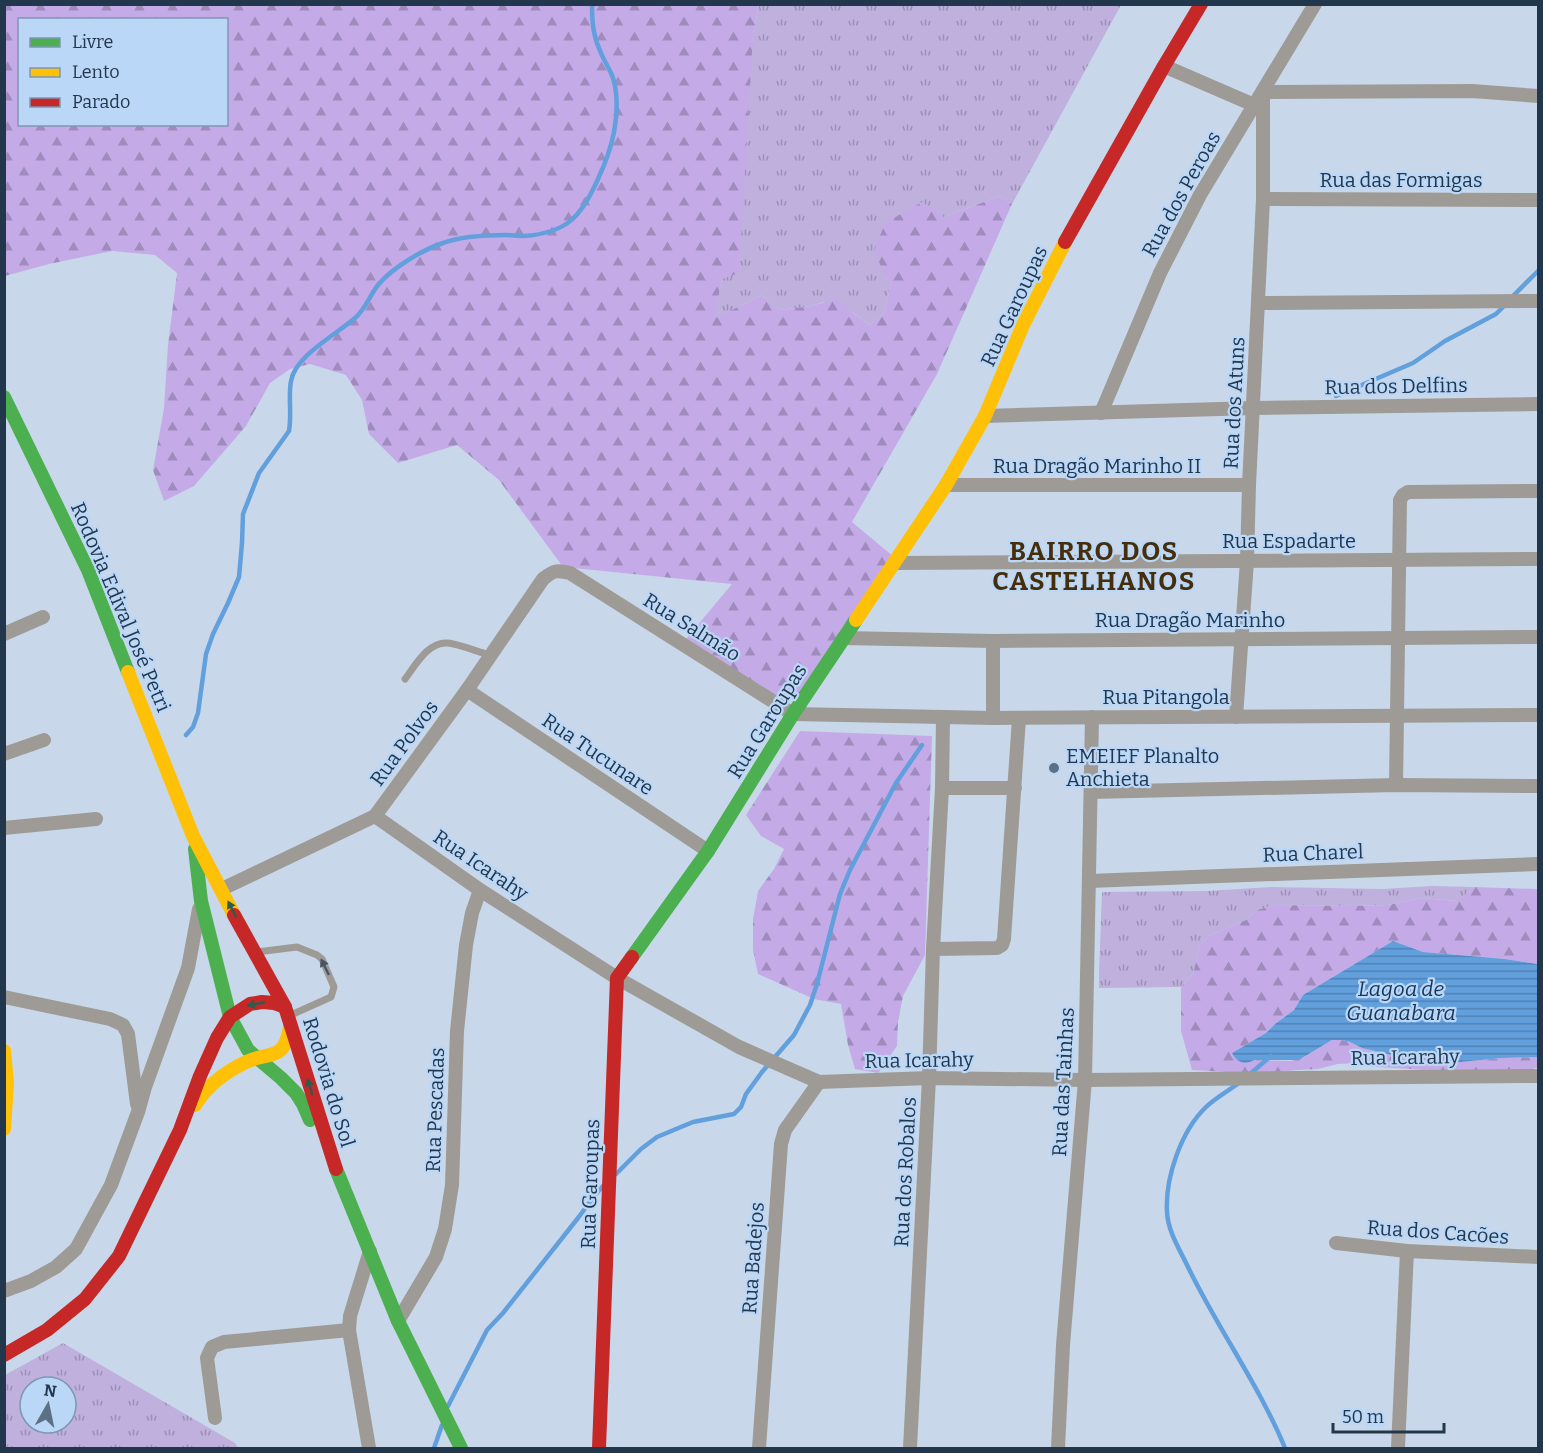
<svg xmlns="http://www.w3.org/2000/svg" width="1543" height="1453" font-family="Bitter,serif">
  <style>
    .grass { fill: url(#grass-tufts); fill-rule: evenodd }
    .forest { fill: url(#forest-firs); fill-rule: evenodd }
    .water { fill: url(#water-rules) }
    .lines { fill: none; stroke-linecap: round; stroke-linejoin: round }
    .stream { stroke: #629fdd; stroke-width: 4.5 }
    .lane { stroke: #9e9b96; stroke-width: 7 }
    .street { stroke: #9e9b96; stroke-width: 14 }
    .fast { stroke: #4caf50; stroke-width: 14 }
    .slow { stroke: #ffc107; stroke-width: 14 }
    .jam { stroke: #c62828; stroke-width: 14 }
    .oneway { fill: #2f5b4d }
    .oneway2 { fill: #485562 }
    .poi-dot { fill: #5d6f83; stroke: #bad7f8; stroke-width: 2 }
    .labels { text-anchor: middle; dominant-baseline: central; stroke-width: 4.5; stroke-linejoin: round; paint-order: stroke }
    .street-label { font-size: 20px; fill: #23374c; stroke: #bad7f8 }
    .poi-label { font-size: 20px; fill: #23374c; stroke: #bad7f8; text-anchor: start }
    .water-label { font-size: 21px; font-style: italic; fill: #173758; stroke: #bad7f8 }
    .district-label { font-size: 26px; font-weight: bold; letter-spacing: 1.5px; fill: #472e0b; stroke: #bad7f8 }
  </style>
  <defs>
    <pattern id="grass-tufts" width="24" height="20" patternUnits="userSpaceOnUse" patternTransform="scale(1.5)"><rect width="24" height="20" fill="#bfb0dd"/><path d="M3 7l-1-3M5 7V3M7 7l1-3M15 17l-1-3M17 17v-4M19 17l1-3" fill="none" stroke="#9b90b5"/></pattern>
    <pattern id="forest-firs" width="22" height="20" patternUnits="userSpaceOnUse" patternTransform="scale(1.5)"><rect width="22" height="20" fill="#c4abe7"/><path d="M5 1l3.5 6h-7zM16 11l3.5 6h-7z" fill="#9f8cbd"/></pattern>
    <pattern id="water-rules" width="6" height="5" patternUnits="userSpaceOnUse" patternTransform="scale(1.5)"><rect width="6" height="5" fill="#629fdd"/><path d="M0 2.5h6" fill="none" stroke="#5082b5"/></pattern>
  </defs>
  <rect width="100%" height="100%" fill="#c8d8ea"/>
  <g class="grass">
    <polygon points="759,5 1121,5 1012,204 1000,196 944,217 886,277 891,283 884,314 869,325 853,312 824,302 811,306 779,310 761,295 747,303 713,319 722,279 753,34"/>
    <polygon points="1432,886 1473,887 1459,901 1421,898 1388,905 1356,906 1274,905 1257,910 1246,920 1209,936 1200,945 1193,974 1181,987 1099,988 1099,974 1102,892 1207,891 1271,887 1383,889"/>
    <path d="M63,1343L235,1443L238,1448H5V1375ZM30,1387H66V1423H30Z"/>
  </g>
  <g class="forest">
    <path d="M5,5H759L753,34L739,273L722,279L714,318L747,303L761,295L779,310L811,306L836,299L869,325L884,314L891,283L886,277L874,251L885,223L922,202L944,217L1000,196L1012,204L937,374L852,522L894,557L800,694L785,699L772,697L686,639L732,584L563,567L499,480L457,445L398,463L369,434L362,400L346,375L310,364L290,369L270,383L246,426L194,486L164,501L153,470L164,408L168,345L177,273L155,255L112,251L49,264L5,276ZM20,20H226V124H20Z"/>
    <polygon points="800,731 932,736 925,955 903,996 898,1022 897,1046 878,1073 855,1069 848,1045 841,1004 814,999 758,974 753,950 753,919 758,891 774,869 784,849 761,836 746,815"/>
    <polygon points="1473,887 1538,889 1538,964 1505,959 1423,952 1393,941 1303,995 1294,1010 1275,1024 1266,1033 1232,1053 1254,1060 1291,1061 1303,1058 1332,1040 1342,1040 1350,1042 1362,1048 1409,1059 1419,1057 1450,1063 1502,1058 1538,1057 1538,1068 1534,1068 1533,1071 1440,1071 1378,1067 1357,1063 1338,1064 1318,1069 1297,1070 1261,1074 1192,1070 1181,1031 1181,987 1193,974 1200,945 1209,936 1246,920 1257,910 1274,905 1356,906 1388,905 1421,898 1458,901"/>
  </g>
  <path class="water" d="M1393,941L1423,952L1505,959L1538,964V1057L1502,1058L1450,1063L1419,1057L1409,1059L1362,1048L1350,1042L1342,1040H1332L1299,1060H1254C1245,1065 1237,1063 1232,1053L1266,1033L1275,1024L1294,1010L1303,995Z"/>
  <g class="lines">
    <g class="stream">
      <polyline points="1510,299 1538,271"/>
      <polyline points="1336,396 1413,363 1445,341 1496,314 1505,305"/>
      <path d="M186,735L193,727L198,713L206,654L213,634L228,603L239,577L242,543L243,514L259,473L289,431C292,414 288,397 291,381C295,356 337,334 355,318C365,310 370,295 378,285C392,268 422,250 443,243C462,236 485,235 506,235C512,235 518,236 524,236C567,233 581,217 598,179C605,164 611,148 614,132C617,115 618,94 613,78C610,69 604,61 601,53C593,36 592,23 592,4"/>
      <polyline points="1250,1074 1271,1056"/>
      <path d="M1239,1083C1228,1091 1215,1098 1206,1107C1181,1131 1165,1178 1167,1212C1168,1232 1180,1250 1188,1267C1218,1329 1259,1385 1285,1448"/>
      <polyline points="616,1174 641,1149 657,1137 693,1122 734,1114 741,1107 746,1094 762,1072 794,1035 810,1005 817,984 840,894 850,870 896,783 922,745"/>
      <polyline points="448,1406 487,1330 503,1313 578,1218 595,1195 603,1186"/>
      <polyline points="434,1448 442,1425"/>
    </g>
    <g class="lane">
      <path d="M405,679C415,666 428,641 448,643C459,644 478,652 490,655"/>
      <polyline points="257,952 297,947 317,955 322,959 334,987 331,997 291,1015"/>
    </g>
    <g class="street">
      <polyline points="1164,66 1254,105"/>
      <polyline points="1263,199 1538,200"/>
      <polyline points="1258,303 1538,301"/>
      <polyline points="1101,413 1160,273 1200,195 1315,4"/>
      <polyline points="985,416 1254,408 1538,404"/>
      <polyline points="946,485 1249,485"/>
      <polyline points="895,563 1538,559"/>
      <polyline points="4,634 43,617"/>
      <polyline points="843,638 993,641 1538,637"/>
      <polyline points="993,641 993,718"/>
      <polyline points="467,690 708,851"/>
      <polyline points="1236,717 1247,561 1249,485 1263,199 1263,92 1472,91 1538,96"/>
      <polyline points="4,754 44,740"/>
      <polyline points="1396,785 1400,500 1403,495 1408,492 1538,491"/>
      <polyline points="942,788 1015,788"/>
      <polyline points="1091,792 1396,785 1538,786"/>
      <polyline points="375,816 480,890 617,978 739,1047 819,1082 929,1078 1085,1080 1538,1076"/>
      <polyline points="4,828 96,819"/>
      <polyline points="1089,881 1538,864"/>
      <path d="M222,889L375,816L467,690L543,579C554,570 557,570 570,573L793,714L993,718L1538,715"/>
      <polyline points="933,949 997,948 1002,945 1004,939 1019,718"/>
      <polyline points="4,997 110,1019 123,1025 128,1034 137,1104"/>
      <polyline points="1336,1243 1407,1251 1538,1257"/>
      <polyline points="4,1291 31,1281 56,1267 76,1249 111,1185 138,1112 145,1087 188,968 199,909"/>
      <polyline points="398,1321 436,1257 445,1229 452,1185 457,1031 466,945 472,913 480,890"/>
      <polyline points="215,1418 207,1358 212,1347 224,1342 349,1330"/>
      <polyline points="369,1448 349,1330 350,1316 370,1251"/>
      <polyline points="759,1448 781,1144 785,1130 819,1082"/>
      <polyline points="910,1448 929,1078 933,949 942,788 943,718"/>
      <polyline points="1058,1448 1063,1345 1085,1080 1092,717"/>
      <polyline points="1398,1448 1407,1251"/>
    </g>
    <g class="fast">
      <polyline points="4,397 88,570 128,672"/>
      <polyline points="195,849 201,901 230,1017 248,1050 281,1078 296,1093 303,1104 310,1120"/>
      <polyline points="632,957 708,851 793,714 856,620"/>
      <polyline points="336,1169 398,1321 461,1448"/>
    </g>
    <g class="slow">
      <polyline points="856,620 946,485 985,416 1023,325 1065,242"/>
      <polyline points="128,672 193,836 234,915"/>
      <polyline points="4,1051 7,1083 4,1129"/>
      <path d="M195,1105C207,1086 225,1072 246,1062C270,1051 284,1062 290,1027"/>
    </g>
    <g class="jam">
      <polyline points="1065,242 1164,66 1201,4"/>
      <polyline points="234,915 285,1007 336,1169"/>
      <polyline points="4,1355 47,1330 85,1299 119,1256 180,1130 200,1076 217,1038 230,1017 250,1004 262,1002 274,1003 285,1007"/>
      <polyline points="599,1448 617,978 632,957"/>
    </g>
  </g>
  <defs><path id="oneway-solid" d="M-6-.8H1V-3.2L6.5 0L1 3.2V.8H-6Z" transform="scale(1.5)"/></defs>
  <g class="oneway">
    <use href="#oneway-solid" transform="translate(232 909) rotate(-117)"/>
    <use href="#oneway-solid" transform="translate(256 1004) rotate(169)"/>
    <use href="#oneway-solid" transform="translate(310 1087) rotate(-107)"/>
  </g>
  <use class="oneway2" href="#oneway-solid" transform="translate(325 967) rotate(-116)"/>
  <circle class="poi-dot" cx="1054" cy="768" r="6"/>
  <g class="labels">
    <g class="street-label">
      <text x="1401" y="180">Rua das Formigas</text>
      <text transform="translate(1181 194) rotate(-61)">Rua dos Peroas</text>
      <text transform="translate(1014 306) rotate(-65)">Rua Garoupas</text>
      <text transform="translate(1396 386) rotate(-1)">Rua dos Delfins</text>
      <text transform="translate(1234 403) rotate(-87)">Rua dos Atuns</text>
      <text x="1097" y="466">Rua Dragão Marinho II</text>
      <text x="1289" y="541">Rua Espadarte</text>
      <text transform="translate(121 607) rotate(67)">Rodovia Edival José Petri</text>
      <text x="1190" y="620">Rua Dragão Marinho</text>
      <text transform="translate(692 627) rotate(32)">Rua Salmão</text>
      <text x="1166" y="697">Rua Pitangola</text>
      <text transform="translate(767 721) rotate(-58)">Rua Garoupas</text>
      <text transform="translate(404 743) rotate(-54)">Rua Polvos</text>
      <text transform="translate(598 754) rotate(34)">Rua Tucunare</text>
      <text transform="translate(1313 853) rotate(-2)">Rua Charel</text>
      <text transform="translate(481 865) rotate(34)">Rua Icarahy</text>
      <text transform="translate(1405 1057) rotate(-1)">Rua Icarahy</text>
      <text transform="translate(919 1060) rotate(-1)">Rua Icarahy</text>
      <text transform="translate(329 1082) rotate(73)">Rodovia do Sol</text>
      <text transform="translate(1063 1082) rotate(-87)">Rua das Tainhas</text>
      <text transform="translate(435 1110) rotate(-88)">Rua Pescadas</text>
      <text transform="translate(905 1172) rotate(-87)">Rua dos Robalos</text>
      <text transform="translate(590 1184) rotate(-88)">Rua Garoupas</text>
      <text transform="translate(1438 1232) rotate(4)">Rua dos Cacões</text>
      <text transform="translate(753 1258) rotate(-86)">Rua Badejos</text>
    </g>
    <g class="poi-label">
      <text x="1066" y="756">EMEIEF Planalto<tspan x="1066" dy="23">Anchieta</tspan></text>
    </g>
    <g class="water-label">
      <text x="1401" y="989">Lagoa de<tspan x="1401" dy="24">Guanabara</tspan></text>
    </g>
    <g class="district-label">
      <text x="1094" y="551">BAIRRO DOS<tspan x="1094" dy="30">CASTELHANOS</tspan></text>
    </g>
  </g>
  <rect width="1543" height="1453" fill="none" stroke="#23374c" stroke-width="12"/>
  <rect x="18" y="18" width="210" height="108" fill="#bad7f8" stroke="#7e97b3" stroke-width="1.5"/>
  <rect x="30" y="38" width="30" height="9" fill="#4caf50" stroke="#7e97b3" stroke-width="1.5"/>
  <text x="72" y="48" font-size="18" fill="#23374c">Livre</text>
  <rect x="30" y="68" width="30" height="9" fill="#ffc107" stroke="#7e97b3" stroke-width="1.5"/>
  <text x="72" y="78" font-size="18" fill="#23374c">Lento</text>
  <rect x="30" y="98" width="30" height="9" fill="#c62828" stroke="#7e97b3" stroke-width="1.5"/>
  <text x="72" y="108" font-size="18" fill="#23374c">Parado</text>
  <g transform="translate(48 1405) rotate(9)"><circle r="28" fill="#bad7f8" stroke="#7e97b3" stroke-width="1.5"/>
  <path d="M0-4.5L10 22L0 15L-10 22Z" fill="#5d6f83"/>
  <text y="-9" font-size="16" font-weight="bold" text-anchor="middle" fill="#23374c">N</text>
  </g>
  <path d="M1333 1423v9h111v-9" fill="none" stroke="#23374c" stroke-width="3"/>
  <text x="1342" y="1423" font-size="18" fill="#23374c" stroke="#bad7f8" stroke-width="4.5" paint-order="stroke">50 m</text>
</svg>
